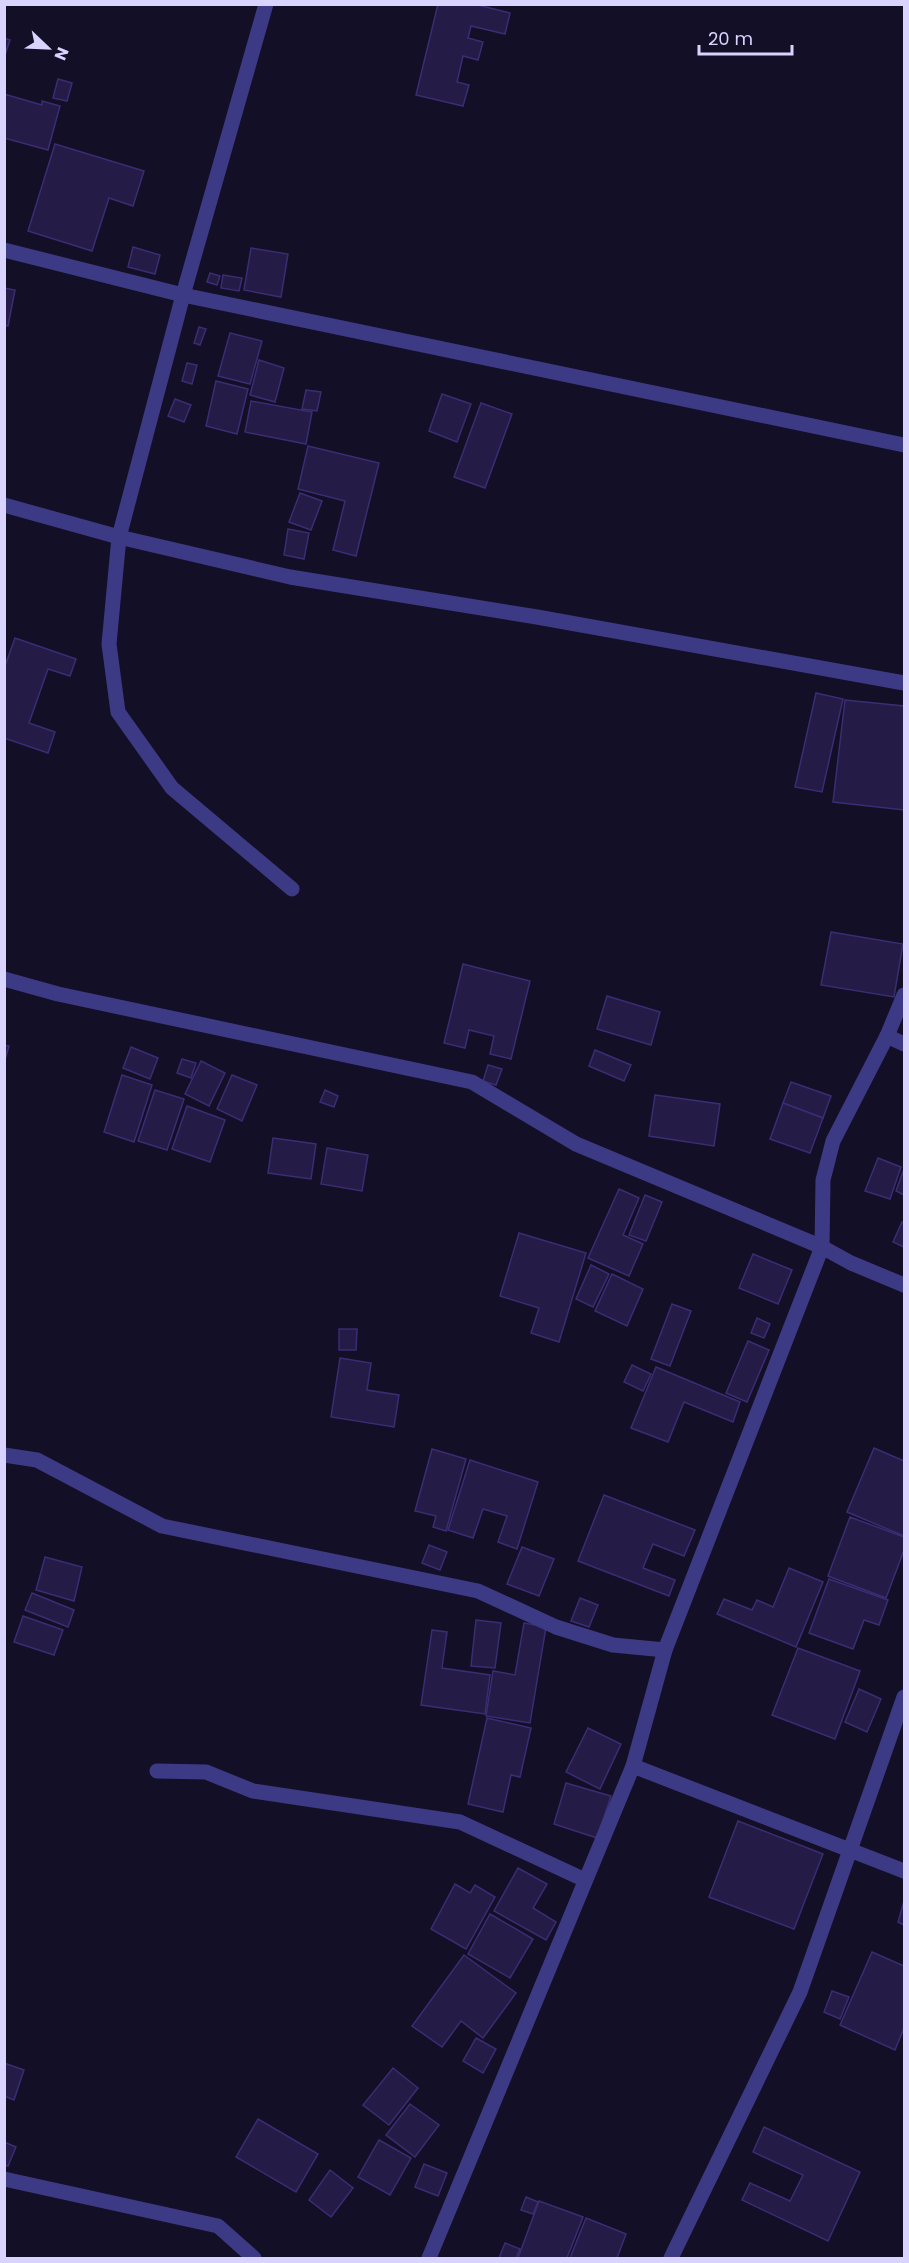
<svg xmlns="http://www.w3.org/2000/svg" width="909" height="2263" font-family="Poppins,sans-serif">
  <style>
    .building { fill: #241b47; stroke: #3b2d73; stroke-width: 1.5 }
    .lines { fill: none; stroke-linecap: round; stroke-linejoin: round }
    .minor { stroke: #3d3a85; stroke-width: 15 }
  </style>
  <rect width="100%" height="100%" fill="#130f26"/>
  <g class="building">
    <polygon points="438,4 474,4 510,13 505,34 471,26 468,38 483,42 478,60 463,56 457,82 469,85 463,106 416,95"/>
    <polygon points="4,38 10,40 4,58"/>
    <polygon points="58,79 72,83 67,101 53,98"/>
    <polygon points="4,94 42,105 42,101 60,106 48,150 4,138"/>
    <polygon points="55,144 144,171 133,206 109,198 92,251 28,231"/>
    <polygon points="133,247 160,255 155,274 128,267"/>
    <polygon points="251,248 288,254 281,297 244,290"/>
    <polygon points="210,273 220,276 217,285 207,282"/>
    <polygon points="223,275 242,278 239,291 221,288"/>
    <polygon points="4,288 15,290 8,326 4,325"/>
    <polygon points="199,327 206,329 200,345 194,343"/>
    <polygon points="230,333 262,341 250,384 218,376"/>
    <polygon points="259,360 284,368 275,402 250,395"/>
    <polygon points="187,363 197,365 192,384 182,381"/>
    <polygon points="216,381 248,389 237,434 206,426"/>
    <polygon points="306,390 321,392 317,411 302,409"/>
    <polygon points="442,394 471,404 457,442 429,431"/>
    <polygon points="175,399 191,405 184,422 168,416"/>
    <polygon points="251,401 312,412 306,444 245,432"/>
    <polygon points="481,403 512,414 485,488 454,477"/>
    <polygon points="308,446 379,463 356,556 333,550 345,501 298,489"/>
    <polygon points="300,493 322,501 311,530 289,522"/>
    <polygon points="288,529 309,533 304,559 284,555"/>
    <polygon points="15,638 76,659 70,676 48,669 29,723 55,732 48,753 4,738 4,669"/>
    <polygon points="816,693 843,699 822,792 795,787"/>
    <polygon points="845,700 904,706 904,810 833,802"/>
    <polygon points="831,932 903,944 894,997 821,985"/>
    <polygon points="463,964 530,981 511,1059 490,1054 494,1036 469,1030 465,1048 444,1043"/>
    <polygon points="607,996 660,1012 651,1045 597,1029"/>
    <polygon points="4,1045 9,1046 4,1063"/>
    <polygon points="131,1047 158,1058 150,1079 123,1068"/>
    <polygon points="595,1050 631,1065 624,1081 589,1066"/>
    <polygon points="182,1059 196,1063 191,1078 177,1073"/>
    <polygon points="201,1061 225,1073 209,1106 185,1094"/>
    <polygon points="488,1065 502,1069 496,1085 483,1081"/>
    <polygon points="122,1075 152,1085 134,1142 104,1132"/>
    <polygon points="232,1075 257,1085 242,1121 217,1109"/>
    <polygon points="791,1082 831,1096 823,1118 783,1103"/>
    <polygon points="155,1090 184,1099 167,1150 138,1141"/>
    <polygon points="325,1090 338,1096 334,1107 320,1102"/>
    <polygon points="655,1095 720,1104 714,1146 649,1136"/>
    <polygon points="783,1103 823,1118 810,1153 770,1139"/>
    <polygon points="187,1106 225,1120 210,1162 172,1149"/>
    <polygon points="273,1138 316,1144 311,1179 268,1173"/>
    <polygon points="327,1148 368,1155 362,1191 321,1184"/>
    <polygon points="878,1158 901,1167 890,1199 865,1191"/>
    <polygon points="904,1169 904,1195 896,1191"/>
    <polygon points="619,1189 639,1198 623,1235 643,1244 629,1276 588,1258"/>
    <polygon points="645,1195 662,1202 646,1241 629,1235"/>
    <polygon points="902,1222 904,1223 904,1247 893,1242"/>
    <polygon points="519,1233 586,1253 559,1342 531,1333 539,1308 500,1296"/>
    <polygon points="753,1254 792,1270 778,1304 739,1288"/>
    <polygon points="591,1265 609,1274 593,1307 576,1299"/>
    <polygon points="612,1274 643,1289 627,1326 595,1311"/>
    <polygon points="672,1304 691,1311 670,1366 651,1359"/>
    <polygon points="757,1318 770,1324 764,1338 751,1333"/>
    <polygon points="339,1329 357,1329 356,1350 339,1350"/>
    <polygon points="748,1341 769,1350 747,1402 726,1393"/>
    <polygon points="340,1358 371,1363 367,1390 399,1395 394,1427 331,1417"/>
    <polygon points="632,1365 651,1374 643,1391 624,1382"/>
    <polygon points="656,1367 740,1402 733,1422 684,1402 668,1442 631,1428"/>
    <polygon points="874,1448 904,1461 904,1536 847,1512"/>
    <polygon points="432,1449 466,1459 446,1531 433,1527 436,1516 415,1511"/>
    <polygon points="470,1460 538,1482 517,1549 498,1542 507,1516 483,1509 473,1538 448,1530"/>
    <polygon points="604,1495 695,1530 684,1556 653,1544 643,1568 675,1580 669,1596 578,1561"/>
    <polygon points="850,1517 904,1537 904,1550 886,1598 828,1576"/>
    <polygon points="429,1545 447,1552 440,1570 422,1563"/>
    <polygon points="522,1547 554,1559 539,1596 507,1584"/>
    <polygon points="45,1557 82,1567 74,1601 36,1590"/>
    <polygon points="789,1568 823,1582 796,1647 717,1614 724,1599 752,1610 757,1600 773,1607"/>
    <polygon points="829,1579 888,1600 879,1625 864,1620 853,1649 809,1633"/>
    <polygon points="32,1593 74,1610 68,1627 25,1610"/>
    <polygon points="580,1598 598,1605 589,1627 571,1621"/>
    <polygon points="23,1616 63,1630 54,1655 14,1642"/>
    <polygon points="476,1620 501,1623 495,1668 471,1666"/>
    <polygon points="524,1623 546,1627 530,1723 486,1716 493,1671 515,1675"/>
    <polygon points="432,1630 447,1632 442,1668 490,1675 485,1714 421,1705"/>
    <polygon points="798,1648 860,1671 835,1739 772,1715"/>
    <polygon points="859,1689 881,1699 867,1732 845,1722"/>
    <polygon points="487,1718 531,1728 520,1777 511,1775 503,1812 468,1804"/>
    <polygon points="588,1728 621,1744 600,1789 566,1772"/>
    <polygon points="566,1783 611,1796 597,1838 554,1824"/>
    <polygon points="738,1821 823,1854 794,1929 709,1897"/>
    <polygon points="518,1868 547,1884 533,1908 556,1922 546,1940 494,1911"/>
    <polygon points="455,1884 470,1893 475,1885 495,1897 466,1949 431,1929"/>
    <polygon points="904,1901 904,1925 898,1922"/>
    <polygon points="490,1914 533,1939 510,1978 468,1954"/>
    <polygon points="872,1952 904,1966 904,2028 895,2050 840,2025"/>
    <polygon points="464,1955 516,1993 483,2038 461,2021 442,2047 412,2026"/>
    <polygon points="832,1991 849,1997 840,2019 824,2012"/>
    <polygon points="476,2038 496,2049 483,2073 463,2061"/>
    <polygon points="4,2063 24,2070 14,2100 4,2096"/>
    <polygon points="393,2068 418,2088 389,2125 363,2105"/>
    <polygon points="410,2104 439,2125 415,2157 386,2135"/>
    <polygon points="258,2119 318,2154 296,2192 236,2157"/>
    <polygon points="764,2127 860,2172 828,2241 742,2200 750,2183 790,2201 803,2175 753,2152"/>
    <polygon points="379,2140 411,2158 390,2195 358,2177"/>
    <polygon points="4,2142 16,2147 8,2166 4,2165"/>
    <polygon points="424,2164 447,2173 438,2196 415,2187"/>
    <polygon points="330,2170 353,2188 331,2217 309,2200"/>
    <polygon points="526,2197 538,2202 533,2214 521,2210"/>
    <polygon points="539,2201 583,2217 567,2258 518,2258"/>
    <polygon points="586,2218 626,2234 617,2258 570,2258"/>
    <polygon points="505,2243 520,2249 516,2258 499,2258"/>
  </g>
  <g class="lines">
    <g class="minor">
      <polyline points="266,4 183,295 119,537 109,644 118,712 172,788 292,889"/>
      <polyline points="4,250 183,295 904,445"/>
      <polyline points="4,505 119,537 290,577 537,617 904,683"/>
      <polyline points="4,979 58,994 472,1082 576,1144 822,1247 665,1650 613,1645 556,1627 478,1591 162,1526 37,1460 4,1455"/>
      <polyline points="904,995 887,1036 833,1141 823,1180 822,1247 851,1263 904,1285"/>
      <polyline points="887,1036 904,1044"/>
      <polyline points="633,1766 904,1871"/>
      <polyline points="157,1771 206,1772 253,1791 460,1822 585,1880"/>
      <polyline points="4,2179 218,2226 254,2258"/>
      <polyline points="429,2258 633,1766 665,1650"/>
      <polyline points="671,2258 800,1992 904,1697"/>
    </g>
  </g>
  <rect width="909" height="2263" fill="none" stroke="#d9d4ff" stroke-width="12"/>
  <g transform="translate(48 48) rotate(113)" stroke="#130f26" stroke-width="4.5" paint-order="stroke">
  <path d="M0-4.5L10 22L0 15L-10 22Z" fill="#d9d4ff"/>
  <text y="-9" font-size="16" font-weight="bold" text-anchor="middle" fill="#d9d4ff">N</text>
  </g>
  <path d="M699 45v9h93v-9" fill="none" stroke="#d9d4ff" stroke-width="3"/>
  <text x="708" y="45" font-size="18" fill="#d9d4ff" stroke="#130f26" stroke-width="4.5" paint-order="stroke">20 m</text>
</svg>
